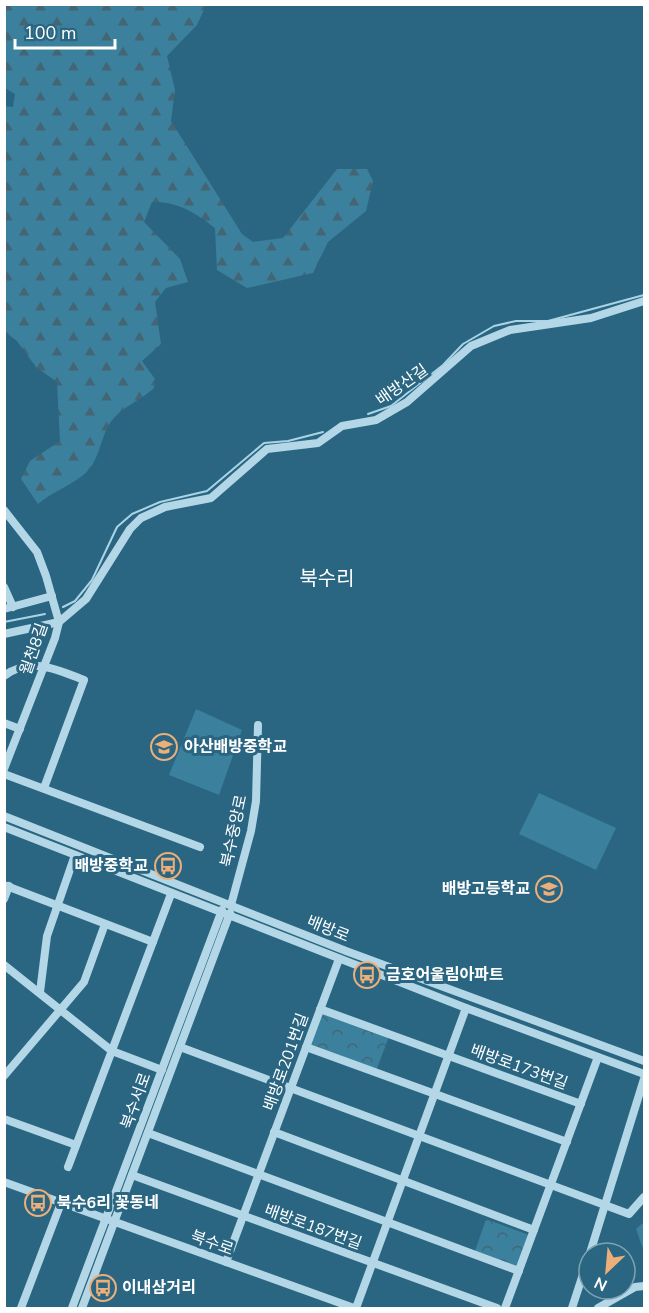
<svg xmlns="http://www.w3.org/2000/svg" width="649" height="1313" font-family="'Nunito Sans','Noto Sans KR',sans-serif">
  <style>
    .forest { fill: url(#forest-firs) }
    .park { fill: url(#park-crowns) }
    .garden { fill: #3b809d }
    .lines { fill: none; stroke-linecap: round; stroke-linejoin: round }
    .stream { stroke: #a8d4e6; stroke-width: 2 }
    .minor { stroke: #b3d7e6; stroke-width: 8 }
    .labels { text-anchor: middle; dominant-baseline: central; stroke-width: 6; stroke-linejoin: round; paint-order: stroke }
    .street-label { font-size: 16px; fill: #fff; stroke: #2a6682 }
    .poi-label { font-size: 16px; font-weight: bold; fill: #fff; stroke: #2a6682; text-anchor: start }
    .quarter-label { font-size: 20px; fill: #fff; stroke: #2a6682 }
  </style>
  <defs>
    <pattern id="forest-firs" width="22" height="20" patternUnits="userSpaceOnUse" patternTransform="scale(1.5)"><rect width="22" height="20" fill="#3b809d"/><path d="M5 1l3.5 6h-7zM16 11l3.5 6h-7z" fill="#446674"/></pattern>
    <pattern id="park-crowns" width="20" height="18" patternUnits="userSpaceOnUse" patternTransform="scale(1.5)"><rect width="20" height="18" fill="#3b809d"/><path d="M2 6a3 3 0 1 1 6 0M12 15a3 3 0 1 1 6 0" fill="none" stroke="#446674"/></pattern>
  </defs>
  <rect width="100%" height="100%" fill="#2a6682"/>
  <path class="forest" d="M5,4L206,5L197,25L167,56L175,90L171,121L242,234L253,242L283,238L337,169H367L373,181L366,211L328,242L313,273L247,288L217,270L215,228C196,213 177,201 152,202L144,222L180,259L188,282L166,288L155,302L161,344L142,361L155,379L154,388C139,402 122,406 110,423C99,440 100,463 82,476C68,487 52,492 38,504L21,479L30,461L60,441L57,382L36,367L17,341L5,332L4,106L13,107L15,94L5,88Z"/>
  <g class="park">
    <polygon points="319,1008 390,1034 376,1071 305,1045"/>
    <polygon points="486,1219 529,1235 517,1268 475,1251"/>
  </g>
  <g class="garden">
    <polygon points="196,709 242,730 219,795 169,775"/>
    <polygon points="539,793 616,828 596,870 519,834"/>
    <polygon points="644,1222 644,1252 636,1229"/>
  </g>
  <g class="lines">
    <g class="stream">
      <polyline points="368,414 391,406 443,365 463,344 494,326 516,321 548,321 644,295"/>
      <polyline points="63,607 75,601 92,580 117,527 132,514 160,502 207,491 264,443 288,441 323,432"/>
      <polyline points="4,622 45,614"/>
    </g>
    <g class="minor">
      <polyline points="4,510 37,552 46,576 59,622 55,638 4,769"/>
      <polyline points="4,587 13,607"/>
      <polyline points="4,609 52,596"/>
      <polyline points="4,634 59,622 86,599 130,529 141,518 165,507 211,498 267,449 318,443 342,426 376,420 407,402 471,346 510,330 591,318 644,301"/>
      <path d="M4,676C31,656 58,670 84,680L44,788"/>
      <polyline points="4,723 20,729"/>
      <polyline points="4,774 200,847"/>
      <polyline points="4,816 346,951 644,1061"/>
      <polyline points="4,827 466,1008 644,1074"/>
      <polyline points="4,885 153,942"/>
      <polyline points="4,899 9,886"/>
      <polyline points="231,905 251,831 256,801 258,725"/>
      <polyline points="4,965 112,1051 162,1070"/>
      <polyline points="40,992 47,936 75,855"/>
      <polyline points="320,1009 581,1104"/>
      <polyline points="180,1047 629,1214 644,1197"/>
      <polyline points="306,1047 567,1142"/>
      <polyline points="4,1076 84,982 105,924"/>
      <polyline points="4,1119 76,1145"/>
      <polyline points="274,1132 534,1230"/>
      <polyline points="148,1133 519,1271"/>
      <polyline points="68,1167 171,894"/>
      <polyline points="132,1175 497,1308"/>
      <polyline points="4,1182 354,1308"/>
      <polyline points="590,1253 644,1079"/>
      <polyline points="226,1262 339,959"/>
      <polyline points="21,1308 61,1203"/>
      <polyline points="72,1308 222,910"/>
      <polyline points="82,1308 230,913"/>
      <polyline points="356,1308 466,1008"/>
      <polyline points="505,1308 598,1057"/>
      <polyline points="572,1308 589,1256"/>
      <polyline points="598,1308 635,1287 644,1286"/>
    </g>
  </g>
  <defs>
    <symbol id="school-ring" viewBox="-11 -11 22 22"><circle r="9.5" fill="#2a6682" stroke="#ecaf7a" stroke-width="1.5"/><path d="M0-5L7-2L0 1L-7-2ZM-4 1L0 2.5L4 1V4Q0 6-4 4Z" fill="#ecaf7a"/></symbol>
    <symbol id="bus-ring" viewBox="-11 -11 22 22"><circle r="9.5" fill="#2a6682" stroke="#ecaf7a" stroke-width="1.5"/><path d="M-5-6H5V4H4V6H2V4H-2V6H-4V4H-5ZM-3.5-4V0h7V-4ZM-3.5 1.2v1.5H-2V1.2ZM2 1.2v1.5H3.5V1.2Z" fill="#ecaf7a"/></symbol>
  </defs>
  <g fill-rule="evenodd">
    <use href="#school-ring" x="149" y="732" width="30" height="30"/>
    <use href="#bus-ring" x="153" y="851" width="30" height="30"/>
    <use href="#school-ring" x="534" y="874" width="30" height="30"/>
    <use href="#bus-ring" x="352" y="960" width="30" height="30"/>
    <use href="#bus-ring" x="23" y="1188" width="30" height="30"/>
    <use href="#bus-ring" x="88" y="1273" width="30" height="30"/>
  </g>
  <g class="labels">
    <g class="street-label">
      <text transform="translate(402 385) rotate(-35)">배방산길</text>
      <text transform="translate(34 649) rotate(-71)">월천8길</text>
      <text transform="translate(234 831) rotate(-78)">북수중앙로</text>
      <text transform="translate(328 929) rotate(22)">배방로</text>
      <text transform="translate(286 1062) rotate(-70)">배방로201번길</text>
      <text transform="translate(519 1067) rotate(20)">배방로173번길</text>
      <text transform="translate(136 1101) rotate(-70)">북수서로</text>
      <text transform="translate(313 1227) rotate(20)">배방로187번길</text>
      <text transform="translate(212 1243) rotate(20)">북수로</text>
    </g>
    <g class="poi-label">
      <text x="184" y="747">아산배방중학교</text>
      <text x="148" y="866" text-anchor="end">배방중학교</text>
      <text x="530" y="889" text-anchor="end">배방고등학교</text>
      <text x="386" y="975">금호어울림아파트</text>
      <text x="57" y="1203">북수6리 꽃동네</text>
      <text x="122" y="1288">이내삼거리</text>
    </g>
    <g class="quarter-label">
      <text x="327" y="578">북수리</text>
    </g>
  </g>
  <rect width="649" height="1313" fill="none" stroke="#ffffff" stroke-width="12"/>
  <g transform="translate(607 1271) rotate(206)"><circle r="28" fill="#2a6682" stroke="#7fa3b4" stroke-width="1.5"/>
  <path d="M0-4.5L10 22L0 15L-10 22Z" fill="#ecaf7a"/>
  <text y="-9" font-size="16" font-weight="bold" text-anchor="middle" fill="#ffffff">N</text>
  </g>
  <path d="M15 39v9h100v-9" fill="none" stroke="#ffffff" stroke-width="3"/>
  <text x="24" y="39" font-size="18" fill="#ffffff" stroke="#2a6682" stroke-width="4.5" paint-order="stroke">100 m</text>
</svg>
